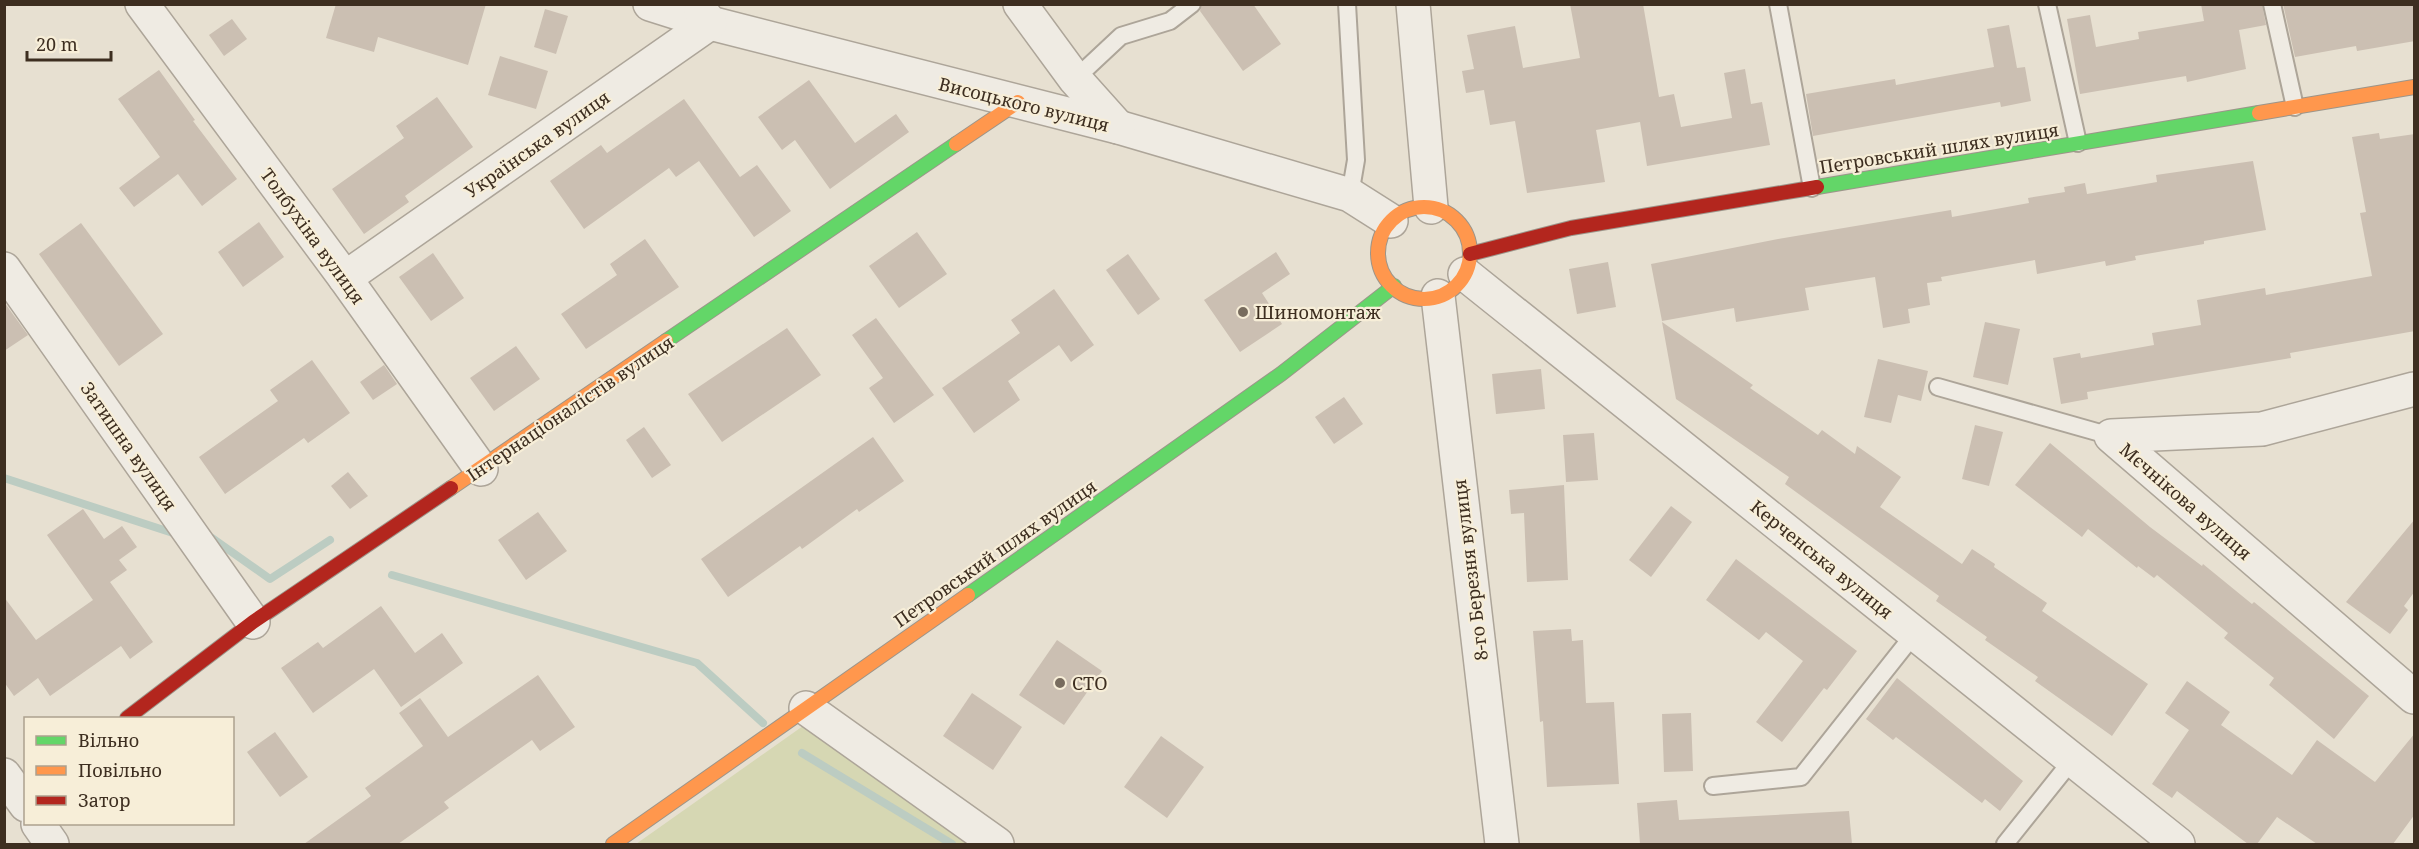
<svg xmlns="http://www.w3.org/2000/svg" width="2419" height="849" font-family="'Noto Serif',serif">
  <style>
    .green { fill: #d6d7b3 }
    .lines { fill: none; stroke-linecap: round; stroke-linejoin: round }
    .stream { stroke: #bcccc2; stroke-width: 8 }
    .building { fill: #cbbfb2 }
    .lane-casing { stroke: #ada599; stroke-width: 20 }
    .street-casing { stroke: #ada599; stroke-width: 36 }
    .fast-casing { stroke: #9c958a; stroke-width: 16 }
    .slow-casing { stroke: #9c958a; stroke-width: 16 }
    .jam-casing { stroke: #9c958a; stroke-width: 16 }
    .lane { stroke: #efebe3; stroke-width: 16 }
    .street { stroke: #efebe3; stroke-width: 33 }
    .fast { stroke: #63d668; stroke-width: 14 }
    .slow { stroke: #ff974d; stroke-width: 14 }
    .jam { stroke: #b3261e; stroke-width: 14 }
    .poi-dot { fill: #786c5e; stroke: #f7eed8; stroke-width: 2 }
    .labels { text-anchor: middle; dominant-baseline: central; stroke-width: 4.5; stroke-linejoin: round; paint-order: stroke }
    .street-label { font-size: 18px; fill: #3d2e20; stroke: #f7eed8 }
    .poi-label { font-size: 18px; fill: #3d2e20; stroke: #f7eed8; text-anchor: start }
  </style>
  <rect width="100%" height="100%" fill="#e7e0d1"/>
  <polygon class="green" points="810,721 981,844 636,844"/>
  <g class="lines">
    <g class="stream">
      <polyline points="4,478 176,534"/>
      <polyline points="212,538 270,579 330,540"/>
      <polyline points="392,575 697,663 763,723"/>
      <polyline points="802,753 952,844"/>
    </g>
  </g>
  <g class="building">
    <polygon points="336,4 486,4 468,65 378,37 374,52 326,38"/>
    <polygon points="1202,4 1253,4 1281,44 1243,71 1200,11"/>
    <polygon points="1570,4 1643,4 1659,97 1674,94 1681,127 1732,118 1724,73 1745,69 1751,104 1762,102 1770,145 1647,166 1640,122 1596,130 1605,182 1527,193 1515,121 1490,125 1484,90 1466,93 1462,71 1474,69 1467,35 1515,26 1523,68 1580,58"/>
    <polygon points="2201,4 2262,4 2266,25 2239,30 2246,69 2187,82 2186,76 2080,94 2067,19 2090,15 2096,47 2139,39 2138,32 2204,21"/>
    <polygon points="2283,4 2415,4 2415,41 2357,51 2356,46 2295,57"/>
    <polygon points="545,9 568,16 556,54 534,47"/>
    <polygon points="232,19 247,39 224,56 209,35"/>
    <polygon points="2009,25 2017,68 2025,67 2031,101 2001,107 2000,102 1813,136 1806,94 1895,79 1896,85 1994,67 1987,29"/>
    <polygon points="500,56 548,71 536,109 488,95"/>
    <polygon points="159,70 195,120 193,121 237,179 202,206 178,174 134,207 119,188 160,157 118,99"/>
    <polygon points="809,80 855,143 896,114 909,132 830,189 795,140 782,150 758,117"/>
    <polygon points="437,97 473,147 405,196 409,202 364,234 332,189 404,138 396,126"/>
    <polygon points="684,99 740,177 757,165 791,211 754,237 699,161 676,177 669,168 584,229 550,181 601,145 607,153"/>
    <polygon points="2379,133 2380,139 2415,134 2415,331 2290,353 2291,358 2087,392 2088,399 2061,404 2053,358 2080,353 2081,358 2154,345 2152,333 2201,325 2197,300 2265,288 2266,295 2372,276 2360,213 2366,212 2352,137"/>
    <polygon points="2253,161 2266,230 2204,241 2204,244 2135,256 2136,260 2106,266 2105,261 2037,274 2035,260 1941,277 1942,281 1927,283 1930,305 1908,309 1910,323 1883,328 1875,277 1805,288 1809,310 1736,322 1734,308 1662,321 1651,264 1778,239 1951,210 1952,217 2029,203 2028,198 2065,192 2064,187 2085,183 2087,194 2157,182 2156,175"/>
    <polygon points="259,222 284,257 243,287 218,252"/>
    <polygon points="81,223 163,334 119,366 39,254"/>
    <polygon points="917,232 947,274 899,308 869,266"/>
    <polygon points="645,239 679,287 586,349 561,314 617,275 610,264"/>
    <polygon points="1276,252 1290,274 1262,293 1282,324 1240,352 1204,300"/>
    <polygon points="433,253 464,298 431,321 399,277"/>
    <polygon points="1128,254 1160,299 1138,315 1106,270"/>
    <polygon points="1608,262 1616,307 1577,314 1569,269"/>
    <polygon points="1054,289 1094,345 1071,362 1059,345 1008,381 1020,400 974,433 942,388 1020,333 1011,320"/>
    <polygon points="4,302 28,335 4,351"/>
    <polygon points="876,318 934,395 894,423 869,388 883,378 852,335"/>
    <polygon points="1662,322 1753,385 1750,388 1818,435 1822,430 1855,454 1857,446 1901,477 1880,507 1962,564 1972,549 1995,564 1994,567 2047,603 2042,611 2148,684 2112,736 2035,681 2038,677 1985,640 1987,637 1936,601 1939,596 1785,484 1789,477 1676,399"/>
    <polygon points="1985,322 2020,329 2008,385 1973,377"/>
    <polygon points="787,328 821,375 722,442 688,394"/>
    <polygon points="516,346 540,379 494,411 470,378"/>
    <polygon points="1878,359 1928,371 1921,401 1898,395 1891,423 1864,417"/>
    <polygon points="312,360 350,413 308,443 304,438 225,494 199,457 278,401 270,390"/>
    <polygon points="384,365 397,384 373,400 360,382"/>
    <polygon points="1541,369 1545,409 1496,414 1492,374"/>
    <polygon points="1344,397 1363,424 1334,444 1315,417"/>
    <polygon points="1975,425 2003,432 1989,486 1962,479"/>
    <polygon points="644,427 671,465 652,478 626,440"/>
    <polygon points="1594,433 1598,480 1566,482 1563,435"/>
    <polygon points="873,437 904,481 859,512 857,509 802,549 800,546 728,597 701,559"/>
    <polygon points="2050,443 2150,527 2202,566 2203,564 2252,604 2254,602 2369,696 2334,739 2269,685 2274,678 2224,638 2228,633 2157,575 2154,578 2138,566 2137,568 2088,529 2082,537 2015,485"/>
    <polygon points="348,472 368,496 350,509 331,486"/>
    <polygon points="1564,485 1568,580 1527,582 1524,513 1511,514 1509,490"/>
    <polygon points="1671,506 1692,522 1651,577 1629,560"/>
    <polygon points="83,509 104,539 122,526 137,547 119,560 127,570 110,582 153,642 130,659 121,646 50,696 38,678 14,696 4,682 4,597 36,640 93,600 47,535"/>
    <polygon points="538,512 567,551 526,580 498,540"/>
    <polygon points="2415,519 2415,591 2404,606 2408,610 2390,634 2346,602"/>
    <polygon points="1736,559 1857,651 1827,690 1824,688 1782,742 1756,722 1803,661 1766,632 1759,640 1706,600"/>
    <polygon points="381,606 415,653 442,633 463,663 401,707 374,669 313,713 281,668 318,642 323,648"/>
    <polygon points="1571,629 1572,641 1583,640 1586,703 1614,702 1619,784 1547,787 1543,721 1540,722 1533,631"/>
    <polygon points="1057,640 1102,671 1064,725 1019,695"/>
    <polygon points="538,675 575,727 540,751 532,740 444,802 449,808 398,844 304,844 371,796 365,788 423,746 399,713 420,698 448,737"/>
    <polygon points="1897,678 2023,781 2000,811 1985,799 1982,803 1896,737 1893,740 1866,719"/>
    <polygon points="2187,681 2230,712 2221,725 2292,775 2317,740 2375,782 2415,733 2415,814 2393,844 2317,844 2277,817 2257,844 2248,844 2177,791 2172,798 2152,784 2189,730 2165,713"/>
    <polygon points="972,693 1022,727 993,770 943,736"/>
    <polygon points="1691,713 1693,771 1664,772 1662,714"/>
    <polygon points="275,732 308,777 280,797 247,752"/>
    <polygon points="1161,736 1204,767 1167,818 1124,787"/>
    <polygon points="1677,800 1679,820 1849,811 1852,844 1640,844 1637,803"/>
  </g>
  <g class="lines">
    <defs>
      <g id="lane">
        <polyline points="1347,4 1356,160 1350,195"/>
        <polyline points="1778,4 1812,188"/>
        <polyline points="2047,4 2078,143"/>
        <polyline points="2272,4 2295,107"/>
        <polyline points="1075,79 1121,36 1170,21 1192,4"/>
        <polyline points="1938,387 2111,436"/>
        <polyline points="1713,786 1801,777 1915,633"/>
        <polyline points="2005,844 2073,759"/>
      </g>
      <g id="street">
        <polyline points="142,4 345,278 481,469"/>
        <polyline points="650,4 710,23 1118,127 1350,195 1391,221"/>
        <polyline points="1020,4 1075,79 1118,127"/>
        <polyline points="1413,4 1431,207"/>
        <polyline points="4,269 253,622"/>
        <polyline points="1465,274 2178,844"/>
        <polyline points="345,278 710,23 701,11"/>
        <polyline points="1438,296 1502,844"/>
        <polyline points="2414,389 2262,429 2111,436 2414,697"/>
        <polyline points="806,708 997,844"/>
        <polyline points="4,775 26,805"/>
        <polyline points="38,824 52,844"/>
      </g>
      <g id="fast">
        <polyline points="1817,187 2259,113"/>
        <polyline points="666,341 956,144"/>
        <polyline points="968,595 1281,374 1394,286"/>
      </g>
      <g id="slow">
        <polyline points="2259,113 2414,87"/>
        <polyline points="956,144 1018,102"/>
        <circle cx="1424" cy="253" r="46"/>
        <polyline points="451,488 666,341"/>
        <polyline points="613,844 968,595"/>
      </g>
      <g id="jam">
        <polyline points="1470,254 1571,228 1817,187"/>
        <polyline points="127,718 253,622 451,488"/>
      </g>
    </defs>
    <use href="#lane" class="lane-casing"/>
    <use href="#street" class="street-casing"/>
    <use href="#fast" class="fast-casing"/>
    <use href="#slow" class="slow-casing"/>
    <use href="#jam" class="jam-casing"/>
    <use href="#lane" class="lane"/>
    <use href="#street" class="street"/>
    <use href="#fast" class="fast"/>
    <use href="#slow" class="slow"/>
    <use href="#jam" class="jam"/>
  </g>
  <g class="poi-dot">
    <circle cx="1243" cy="312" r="6"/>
    <circle cx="1060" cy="683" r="6"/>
  </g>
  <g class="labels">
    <g class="street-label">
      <text transform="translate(1024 104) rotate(14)">Висоцького вулиця</text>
      <text transform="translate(537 144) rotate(-35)">Українська вулиця</text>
      <text transform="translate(1939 148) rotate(-9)">Петровський шлях вулиця</text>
      <text transform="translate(313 236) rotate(54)">Толбухіна вулиця</text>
      <text transform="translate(570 408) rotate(-34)">Інтернаціоналістів вулиця</text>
      <text transform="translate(129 446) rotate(55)">Затишна вулиця</text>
      <text transform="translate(2186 501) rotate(41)">Мєчнікова вулиця</text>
      <text transform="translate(995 553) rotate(-35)">Петровський шлях вулиця</text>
      <text transform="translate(1822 559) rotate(39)">Керченська вулиця</text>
      <text transform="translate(1470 570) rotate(-97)">8-го Березня вулиця</text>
    </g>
    <g class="poi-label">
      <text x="1255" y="312">Шиномонтаж</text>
      <text x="1072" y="683">СТО</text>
    </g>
  </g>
  <rect width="2419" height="849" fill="none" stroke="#3d2e20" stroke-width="12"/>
  <rect x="24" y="717" width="210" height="108" fill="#f7eed8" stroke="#ada18e" stroke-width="1.5"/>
  <rect x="36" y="736" width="30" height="9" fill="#63d668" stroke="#ada18e" stroke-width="1.5"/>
  <text x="78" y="747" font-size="18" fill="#3d2e20">Вільно</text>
  <rect x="36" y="766" width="30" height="9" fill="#ff974d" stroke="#ada18e" stroke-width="1.5"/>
  <text x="78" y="777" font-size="18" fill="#3d2e20">Повільно</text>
  <rect x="36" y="796" width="30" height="9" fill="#b3261e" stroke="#ada18e" stroke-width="1.5"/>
  <text x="78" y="807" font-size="18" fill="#3d2e20">Затор</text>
  <path d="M27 51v9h84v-9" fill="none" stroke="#3d2e20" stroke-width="3"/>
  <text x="36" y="51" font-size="18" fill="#3d2e20" stroke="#f7eed8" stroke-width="4.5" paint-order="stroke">20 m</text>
</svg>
